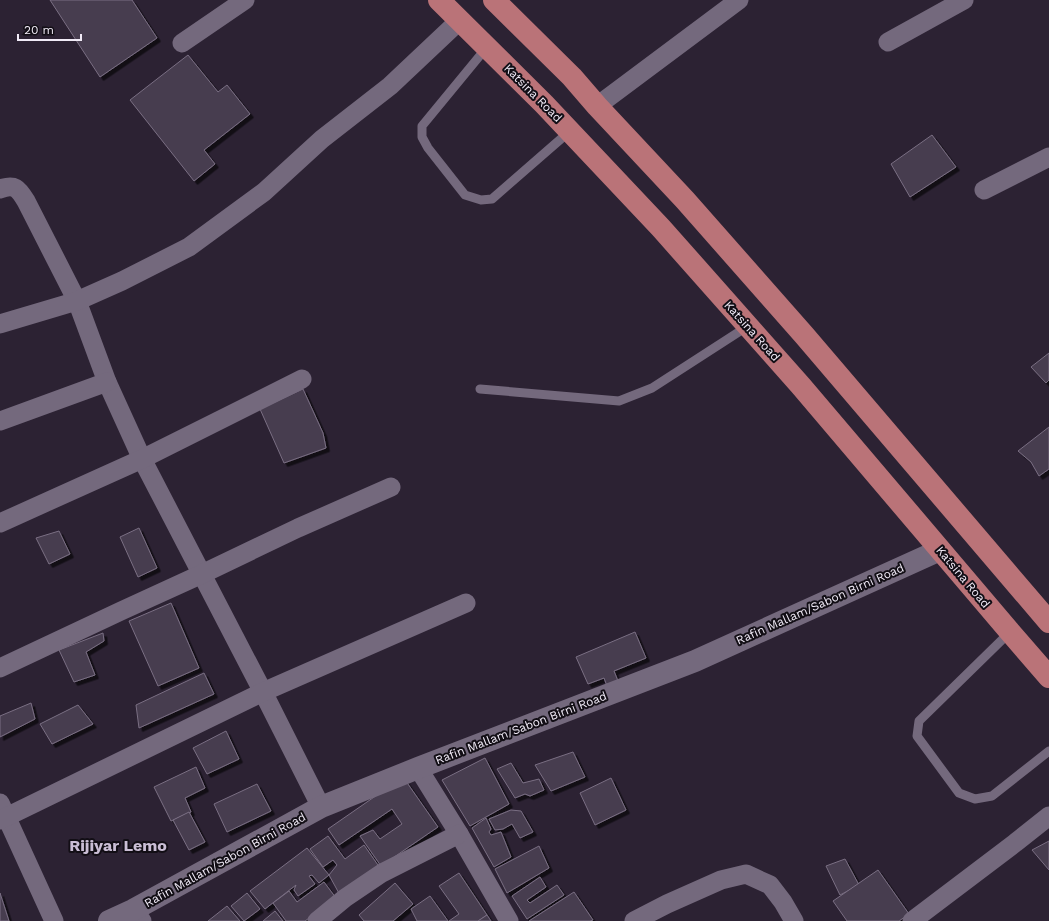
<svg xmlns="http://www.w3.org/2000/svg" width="1049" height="921" font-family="'Work Sans',sans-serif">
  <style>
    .building { fill: #473c4f; stroke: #7a6f83; filter: url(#shadow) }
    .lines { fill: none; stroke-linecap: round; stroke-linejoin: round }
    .lane { stroke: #74697d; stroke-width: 9 }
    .street { stroke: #74697d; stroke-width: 19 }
    .secondary { stroke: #74697d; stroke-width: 22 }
    .highway { stroke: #ba7378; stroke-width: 22 }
    .labels { text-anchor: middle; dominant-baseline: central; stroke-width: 4; stroke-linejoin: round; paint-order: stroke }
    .street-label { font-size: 12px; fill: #f1ebf7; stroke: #120e15 }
    .district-label { font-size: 16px; font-weight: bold; fill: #cabed5; stroke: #120e15 }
  </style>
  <defs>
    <filter id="shadow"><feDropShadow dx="3.5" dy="3.5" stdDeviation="0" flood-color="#0009"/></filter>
  </defs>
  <rect width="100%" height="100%" fill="#2c2233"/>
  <g class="building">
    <polygon points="50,0 132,0 157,38 100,77"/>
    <polygon points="188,55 218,92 227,85 250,114 204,150 215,164 194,181 130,100"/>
    <polygon points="932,135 956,167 910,197 891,164"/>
    <polygon points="1049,353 1049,380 1046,383 1031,367"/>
    <polygon points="303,389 323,433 326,448 284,463 260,409"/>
    <polygon points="1049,427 1049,469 1039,476 1031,462 1018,451"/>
    <polygon points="139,528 157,568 138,577 120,537"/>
    <polygon points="59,531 70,554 49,564 36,538"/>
    <polygon points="171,603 199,668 158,686 129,621"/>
    <polygon points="635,632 646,658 614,671 618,681 607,686 604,678 588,684 576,657"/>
    <polygon points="103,633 104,641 86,652 95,675 74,682 59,650"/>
    <polygon points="204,673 214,694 139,728 136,705"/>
    <polygon points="31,703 35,719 0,737 0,716"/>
    <polygon points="78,705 93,724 52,744 40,724"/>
    <polygon points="226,731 239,759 207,774 193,748"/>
    <polygon points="573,752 585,777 551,791 535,765"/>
    <polygon points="485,758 509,804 470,826 442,780"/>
    <polygon points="511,763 523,783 539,779 544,790 530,796 525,794 515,798 497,769"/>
    <polygon points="196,767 205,788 185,798 191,812 171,821 154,787"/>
    <polygon points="403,777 438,827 381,866 360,836 373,830 380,839 402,824 392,809 339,845 328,829"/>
    <polygon points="611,778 626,810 595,825 580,793"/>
    <polygon points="257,784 271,811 227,832 214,804"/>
    <polygon points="511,810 521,811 533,832 520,838 512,824 503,829 495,830 489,819"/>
    <polygon points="189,812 205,842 189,850 173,820"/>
    <polygon points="486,818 491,829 489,832 491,835 501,832 511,857 494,867 472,828"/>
    <polygon points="328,836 345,859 364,845 380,868 341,897 329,875 337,865 333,860 323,867 310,849"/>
    <polygon points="1049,841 1049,870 1032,850"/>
    <polygon points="539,846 549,868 507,893 495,869"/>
    <polygon points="307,848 329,875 319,883 312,875 309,876 315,884 298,896 294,890 296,885 265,909 250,891"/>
    <polygon points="845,859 859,885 840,895 826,866"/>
    <polygon points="878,870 909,914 899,921 847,921 833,901"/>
    <polygon points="459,873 487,915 478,921 449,921 459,914 439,886"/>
    <polygon points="540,877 546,887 527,900 530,903 557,885 564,895 527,919 512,896"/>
    <polygon points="324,882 336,898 305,921 286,921 273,903 289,891 297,902"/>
    <polygon points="395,883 413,904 393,921 364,921 359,915"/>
    <polygon points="574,892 593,920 590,921 529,921"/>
    <polygon points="0,893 9,921 0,921"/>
    <polygon points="247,893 260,909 244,921 231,906"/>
    <polygon points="430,896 448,921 417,921 411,909"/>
    <polygon points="227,906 240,921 208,921"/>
    <polygon points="275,911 283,921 263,921"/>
    <polygon points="487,915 491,921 478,921"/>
  </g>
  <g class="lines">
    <g class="lane">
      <polyline points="487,47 422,126 422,137 428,148 465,195 481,200 492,199 570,131"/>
      <polyline points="480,389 619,401 652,388 748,326"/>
      <polyline points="1010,632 919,721 917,736 959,793 975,799 992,796 1049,751"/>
    </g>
    <g class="street">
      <polyline points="888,42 964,0"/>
      <polyline points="182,43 245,0"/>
      <polyline points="597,106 739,0"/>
      <path d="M0,189C15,184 18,188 26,201L77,301L107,382L142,459L263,692L321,807"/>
      <polyline points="984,190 1049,157"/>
      <polyline points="0,324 77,301 122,281 189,247 264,192 322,139 390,86 460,20"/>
      <polyline points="0,421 107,382"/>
      <polyline points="0,523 142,459 302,379"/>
      <polyline points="0,668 121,611 202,574 298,528 391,487"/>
      <polyline points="418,768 459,834 509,921"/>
      <polyline points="0,803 54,921"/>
      <polyline points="0,820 263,692 466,603"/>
      <polyline points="133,910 142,921"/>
      <polyline points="317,921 345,898 382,873 459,834"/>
      <polyline points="634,921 667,904 721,880 746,874 770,885 783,902 794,921"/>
      <polyline points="912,921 1015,843 1049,816"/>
    </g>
    <polyline class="secondary" points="109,921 133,910 321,807 418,768 695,661 940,550"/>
    <g class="highway">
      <polyline points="439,0 544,104 661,228 801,386 1010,632 1049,677"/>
      <polyline points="494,0 572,77 597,106 685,200 804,335 1049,622"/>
    </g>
  </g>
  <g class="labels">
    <g class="street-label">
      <text transform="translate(533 93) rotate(45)">Katsina Road</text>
      <text transform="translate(752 331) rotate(48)">Katsina Road</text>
      <text transform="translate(963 577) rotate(50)">Katsina Road</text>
      <text transform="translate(820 604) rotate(-24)">Rafin Mallam/Sabon Birni Road</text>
      <text transform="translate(521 728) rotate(-21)">Rafin Mallam/Sabon Birni Road</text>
      <text transform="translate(225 860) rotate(-29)">Rafin Mallam/Sabon Birni Road</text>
    </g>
    <g class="district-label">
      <text x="118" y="845">Rijiyar Lemo</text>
    </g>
  </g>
  <path d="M18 34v6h63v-6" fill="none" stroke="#f1ebf7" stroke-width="2"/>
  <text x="24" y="34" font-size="12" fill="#f1ebf7" stroke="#120e15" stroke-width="3" paint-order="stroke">20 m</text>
</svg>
